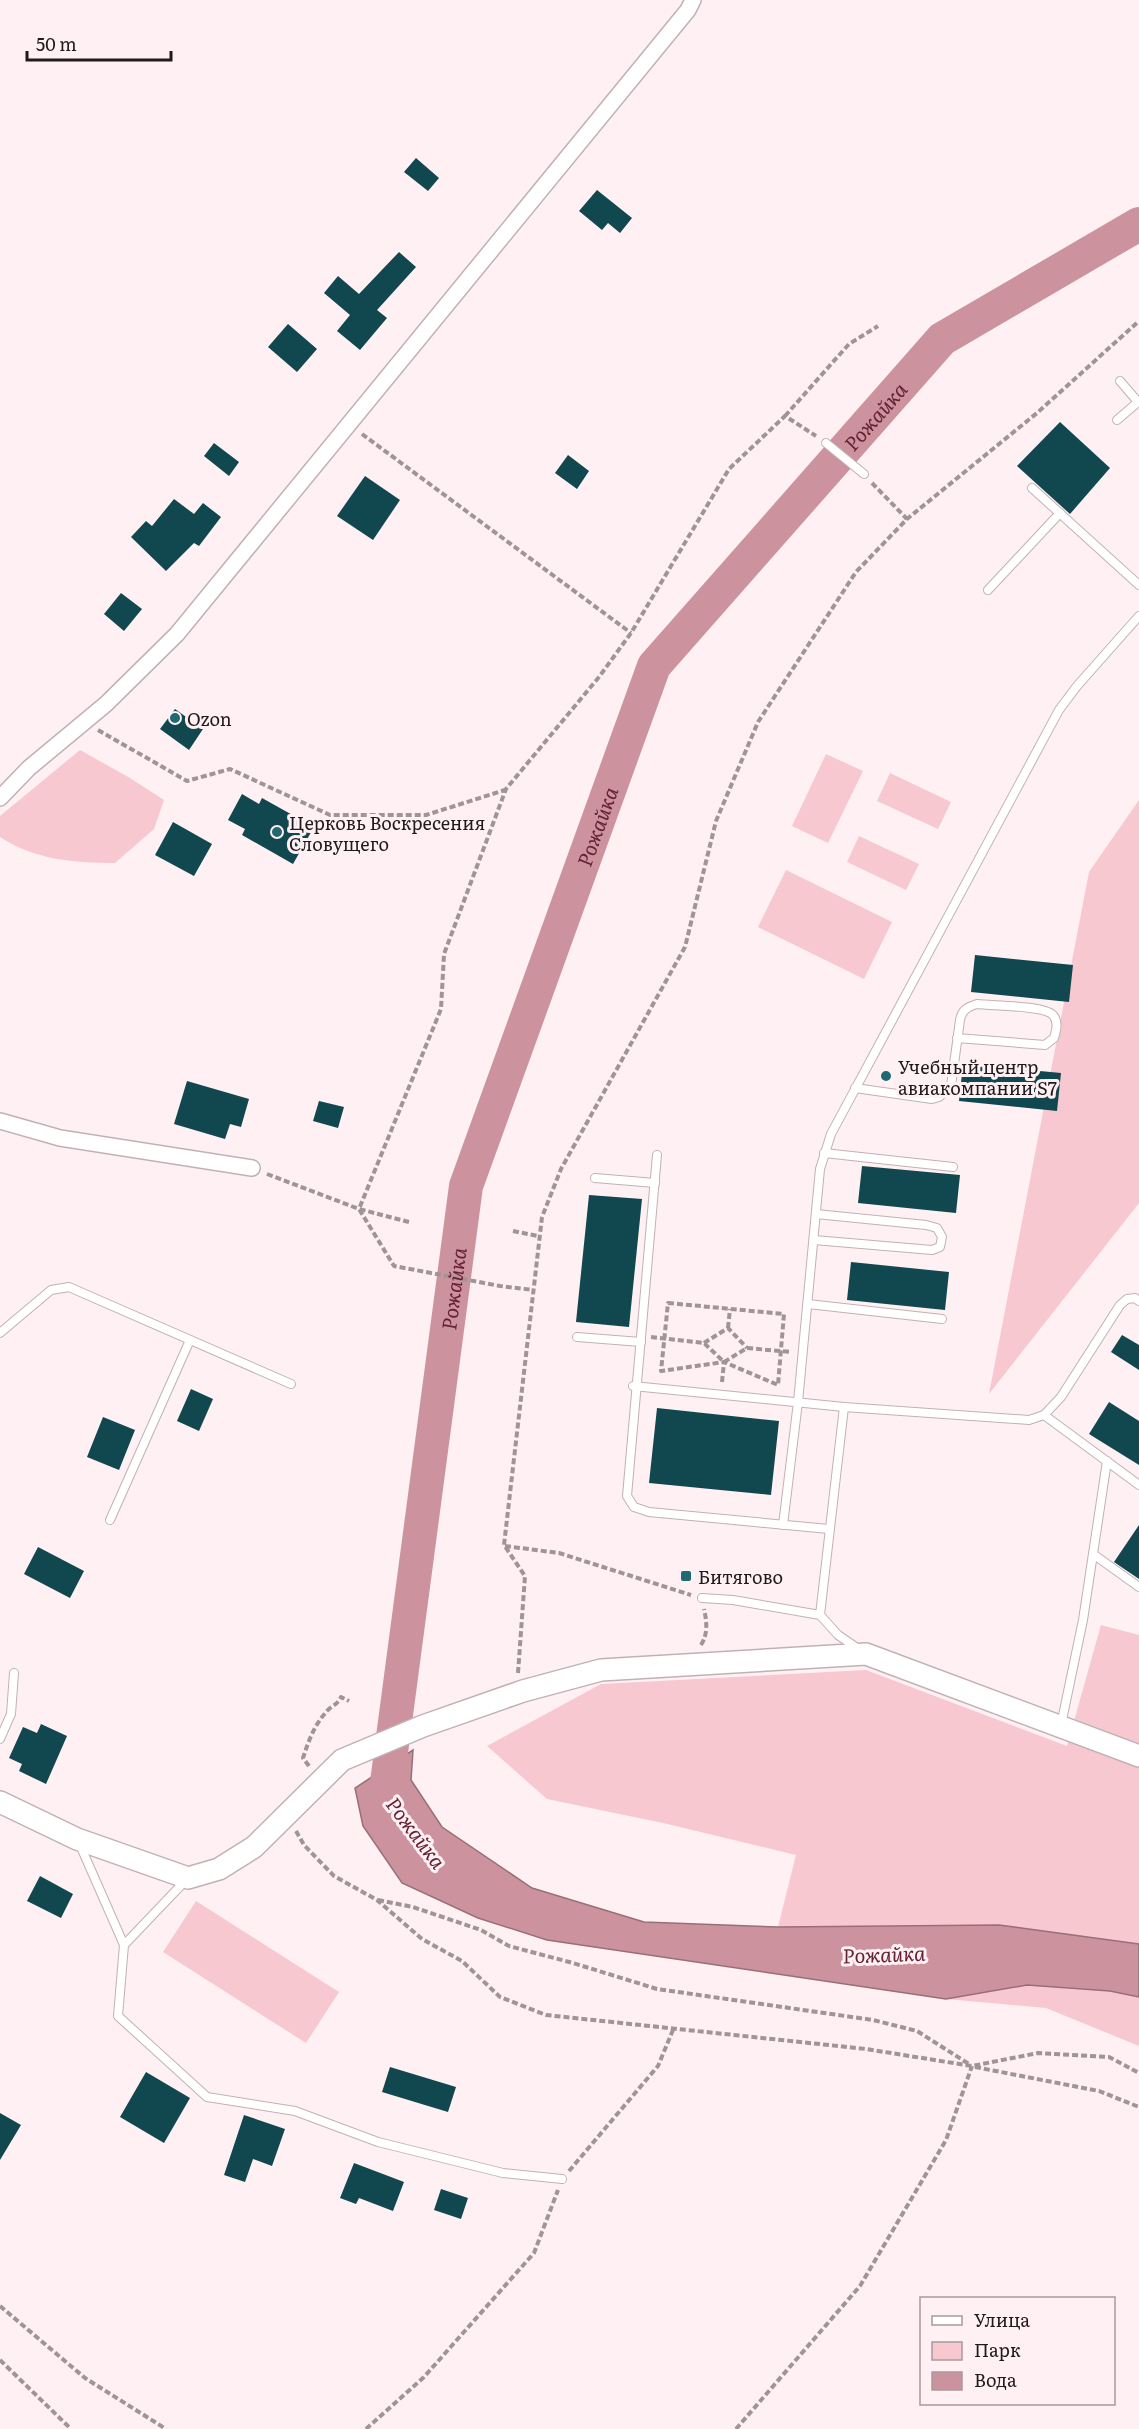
<svg xmlns="http://www.w3.org/2000/svg" width="1139" height="2429" font-family="Literata,serif">
  <style>
    .green { fill: #f8c8d1 }
    .water { fill: #cc939e; stroke: #986f77; stroke-width: 1.5 }
    .lines { fill: none; stroke-linecap: round; stroke-linejoin: round }
    .river { stroke: #cc939e; stroke-width: 34 }
    .building { fill: #11474e }
    .lane-casing { stroke: #c0b2b4; stroke-width: 10 }
    .street-casing { stroke: #c0b2b4; stroke-width: 18 }
    .secondary-casing { stroke: #c0b2b4; stroke-width: 24 }
    .path { stroke: #9f9496; stroke-width: 4; stroke-dasharray: 6 3; stroke-linecap: butt }
    .lane { stroke: #fff; stroke-width: 8 }
    .street { stroke: #fff; stroke-width: 15 }
    .secondary { stroke: #fff; stroke-width: 21 }
    .poi-dot { fill: #1e6972; stroke: #fff0f3; stroke-width: 2 }
    .labels { text-anchor: middle; dominant-baseline: central; stroke-width: 6; stroke-linejoin: round; paint-order: stroke }
    .poi-label { font-size: 18px; fill: #1f1a1b; stroke: #fff0f3; text-anchor: start }
    .water-label { font-size: 20px; font-style: italic; fill: #652134; stroke: #fff0f3 }
  </style>
  <rect width="100%" height="100%" fill="#fff0f3"/>
  <g class="green">
    <path d="M80,750L130,778L164,800L154,829L115,863C75,863 35,860 0,837V816Z"/>
    <polygon points="826,754 863,771 828,843 792,826"/>
    <polygon points="890,773 951,802 938,829 877,801"/>
    <polygon points="1139,800 1139,1203 989,1394 1089,872"/>
    <polygon points="859,836 919,864 906,890 847,862"/>
    <polygon points="786,870 892,922 864,979 758,927"/>
    <polygon points="1101,1625 1139,1635 1139,1944 999,1925 778,1927 796,1855 663,1823 547,1799 487,1746 601,1684 866,1670 1067,1746"/>
    <polygon points="196,1901 339,1992 306,2043 163,1952"/>
    <polygon points="1027,1985 1110,1991 1139,1997 1139,2046 1046,2008 946,1999"/>
  </g>
  <polygon class="water" points="413,1750 411,1780 442,1827 532,1888 644,1922 778,1927 999,1925 1139,1944 1139,1997 1110,1991 1027,1985 946,1999 547,1940 478,1918 402,1883 363,1826 355,1788"/>
  <g class="lines">
    <path class="river" id="s1" d="M399,1808L386,1790L466,1186L654,666L942,339L1139,224"/>
  </g>
  <g class="building">
    <polygon points="416,158 439,178 428,191 404,172"/>
    <polygon points="597,190 632,218 620,233 608,223 602,230 579,211"/>
    <polygon points="399,252 416,267 377,310 387,318 360,350 337,331 350,315 324,293 338,276 359,294"/>
    <polygon points="288,324 317,349 297,372 268,347"/>
    <polygon points="1060,422 1110,468 1070,514 1017,466"/>
    <polygon points="214,443 239,462 229,476 204,456"/>
    <polygon points="568,455 589,471 577,489 555,473"/>
    <polygon points="365,476 400,500 373,540 337,516"/>
    <polygon points="174,499 194,514 203,503 221,517 199,546 194,543 166,571 131,537 146,521 152,526"/>
    <polygon points="121,593 142,609 124,631 104,614"/>
    <polygon points="175,709 203,729 189,750 160,729"/>
    <polygon points="242,794 259,804 262,798 314,827 293,864 242,835 245,829 228,820"/>
    <polygon points="173,822 212,844 194,876 155,855"/>
    <polygon points="975,955 1073,965 1069,1002 971,992"/>
    <polygon points="963,1064 1061,1073 1057,1111 959,1101"/>
    <polygon points="187,1081 249,1099 241,1127 230,1124 225,1139 174,1124"/>
    <polygon points="319,1101 344,1107 338,1128 313,1121"/>
    <polygon points="862,1166 960,1175 956,1213 858,1203"/>
    <polygon points="589,1195 642,1199 629,1327 576,1322"/>
    <polygon points="851,1262 949,1272 945,1310 847,1300"/>
    <polygon points="1122,1335 1139,1345 1139,1370 1111,1352"/>
    <polygon points="191,1389 213,1399 199,1431 177,1421"/>
    <polygon points="1109,1402 1139,1421 1139,1465 1089,1434"/>
    <polygon points="657,1408 779,1421 771,1495 649,1483"/>
    <polygon points="103,1417 135,1430 119,1470 87,1457"/>
    <polygon points="1139,1525 1139,1579 1114,1562"/>
    <polygon points="38,1547 84,1571 70,1598 24,1574"/>
    <polygon points="41,1724 67,1736 46,1784 19,1771 22,1764 9,1758 23,1727 37,1733"/>
    <polygon points="40,1876 73,1894 61,1918 27,1901"/>
    <polygon points="390,2067 456,2087 448,2112 382,2092"/>
    <polygon points="146,2072 190,2098 164,2143 120,2117"/>
    <polygon points="0,2113 21,2125 0,2160"/>
    <polygon points="244,2115 285,2129 272,2166 253,2159 245,2182 224,2175"/>
    <polygon points="354,2163 404,2182 393,2211 359,2198 356,2204 340,2198"/>
    <polygon points="441,2189 468,2198 461,2219 434,2210"/>
  </g>
  <g class="lines">
    <defs>
      <g id="lane">
        <polyline points="1117,420 1138,402 1120,381"/>
        <polyline points="826,443 864,474"/>
        <polyline points="1032,488 1139,585"/>
        <polyline points="988,590 1060,513"/>
        <path d="M855,1088L932,1099L939,1097L951,1086L960,1020C962,1010 967,1007 977,1004C992,1006 1043,1005 1053,1015C1059,1022 1056,1031 1054,1038L1045,1045L957,1038"/>
        <polyline points="824,1153 953,1167"/>
        <polyline points="657,1155 627,1496 634,1507 649,1512 829,1529"/>
        <polyline points="595,1178 655,1183"/>
        <polyline points="814,1240 932,1250 940,1247 942,1237 937,1228 926,1225 816,1214"/>
        <polyline points="808,1304 942,1319"/>
        <polyline points="0,1333 51,1290 69,1287 291,1384"/>
        <polyline points="577,1337 641,1342"/>
        <polyline points="633,1386 844,1407"/>
        <polyline points="1044,1415 1139,1485"/>
        <polyline points="110,1520 190,1340"/>
        <polyline points="783,1525 798,1402 820,1169 831,1134 1059,710 1077,686 1139,616"/>
        <polyline points="1093,1554 1139,1587"/>
        <polyline points="702,1598 733,1600 820,1615 838,1635 860,1650"/>
        <polyline points="820,1615 844,1407 1029,1420 1044,1415 1061,1397 1120,1305 1127,1299 1135,1298 1139,1301"/>
        <polyline points="1061,1725 1083,1620 1107,1461"/>
        <polyline points="0,1739 11,1714 14,1673"/>
        <polyline points="80,1845 124,1945"/>
        <polyline points="187,1879 124,1945 118,2016 207,2097 295,2111 378,2142 503,2173 562,2179"/>
      </g>
      <g id="street">
        <polyline points="0,798 29,768 106,704 177,634 688,10 693,0"/>
        <polyline points="0,1121 60,1138 252,1168"/>
      </g>
      <polyline id="secondary" points="0,1802 77,1839 188,1878 219,1869 254,1847 342,1760 423,1726 523,1691 601,1670 866,1654 1139,1756"/>
    </defs>
    <use href="#lane" class="lane-casing"/>
    <use href="#street" class="street-casing"/>
    <use href="#secondary" class="secondary-casing"/>
    <g class="path">
      <polyline points="785,416 849,344 878,326"/>
      <polyline points="362,434 631,633"/>
      <polyline points="872,483 907,519"/>
      <polyline points="98,730 187,781 230,769 330,815 426,815 505,790"/>
      <polyline points="267,1174 359,1209 394,1266 500,1286 533,1290"/>
      <polyline points="409,1222 359,1209 441,1009 444,954 506,789 599,677 631,633 729,469 785,416 816,436"/>
      <polyline points="513,1231 538,1236"/>
      <polygon points="668,1303 784,1314 778,1385 724,1362 661,1371"/>
      <polyline points="728,1328 730,1309"/>
      <polyline points="651,1337 704,1343 724,1362 747,1348 791,1352"/>
      <polyline points="704,1343 728,1328 747,1348"/>
      <polyline points="722,1382 724,1362"/>
      <polyline points="505,1546 559,1553 691,1595"/>
      <path d="M701,1645C708,1634 707,1622 704,1609"/>
      <polyline points="518,1673 525,1576 504,1545 542,1217 561,1169 685,947 716,821 758,722 856,572 907,519 1037,413 1139,321"/>
      <path d="M309,1766L303,1758C309,1740 314,1725 328,1710C333,1705 338,1704 341,1697L349,1701"/>
      <polyline points="296,1831 304,1845 334,1876 377,1900 422,1939 462,1961 500,1997 546,2015 866,2049 972,2066 1038,2053 1109,2057 1139,2073"/>
      <polyline points="378,1900 413,1907 481,1930 509,1946 573,1963 657,1989 873,2020 917,2031 969,2064"/>
      <polyline points="975,2067 1099,2091 1139,2107"/>
      <polyline points="569,2171 658,2066 673,2030"/>
      <polyline points="0,2306 85,2378 166,2429"/>
      <polyline points="0,2360 71,2429"/>
      <polyline points="366,2429 424,2377 534,2253 558,2190"/>
      <polyline points="736,2429 860,2286 946,2140 972,2066"/>
    </g>
    <use href="#lane" class="lane"/>
    <use href="#street" class="street"/>
    <use href="#secondary" class="secondary"/>
  </g>
  <g class="poi-dot">
    <circle cx="175" cy="718" r="6"/>
    <circle cx="277" cy="832" r="6"/>
    <circle cx="886" cy="1076" r="6"/>
    <rect x="680" y="1570" width="12" height="12" rx="3"/>
  </g>
  <g class="labels">
    <g class="poi-label">
      <text x="187" y="718">Ozon</text>
      <text x="289" y="822">Церковь Воскресения<tspan x="289" dy="21">Словущего</tspan></text>
      <text x="898" y="1066">Учебный центр<tspan x="898" dy="21">авиакомпании S7</tspan></text>
      <text x="698" y="1576">Битягово</text>
    </g>
    <g class="water-label">
      <text stroke="none"><textPath href="#s1" startOffset="1518">Рожайка</textPath></text>
      <text stroke="none"><textPath href="#s1" startOffset="1014">Рожайка</textPath></text>
      <text stroke="none"><textPath href="#s1" startOffset="528">Рожайка</textPath></text>
      <text transform="translate(417 1832) rotate(53)">Рожайка</text>
      <text transform="translate(884 1953) rotate(-2)">Рожайка</text>
    </g>
  </g>
  <rect x="920" y="2297" width="195" height="108" fill="#fff0f3" stroke="#a59a9d" stroke-width="1.5"/>
  <rect x="932" y="2316" width="30" height="9" fill="#ffffff" stroke="#a59a9d" stroke-width="1.5"/>
  <text x="974" y="2327" font-size="18" fill="#1f1a1b">Улица</text>
  <rect x="932" y="2342" width="30" height="18" fill="#f8c8d1" stroke="#a59a9d" stroke-width="1.5"/>
  <text x="974" y="2357" font-size="18" fill="#1f1a1b">Парк</text>
  <rect x="932" y="2372" width="30" height="18" fill="#cc939e" stroke="#a59a9d" stroke-width="1.5"/>
  <text x="974" y="2387" font-size="18" fill="#1f1a1b">Вода</text>
  <path d="M27 51v9h144v-9" fill="none" stroke="#1f1a1b" stroke-width="3"/>
  <text x="36" y="51" font-size="18" fill="#1f1a1b" stroke="#fff0f3" stroke-width="4.5" paint-order="stroke">50 m</text>
</svg>
